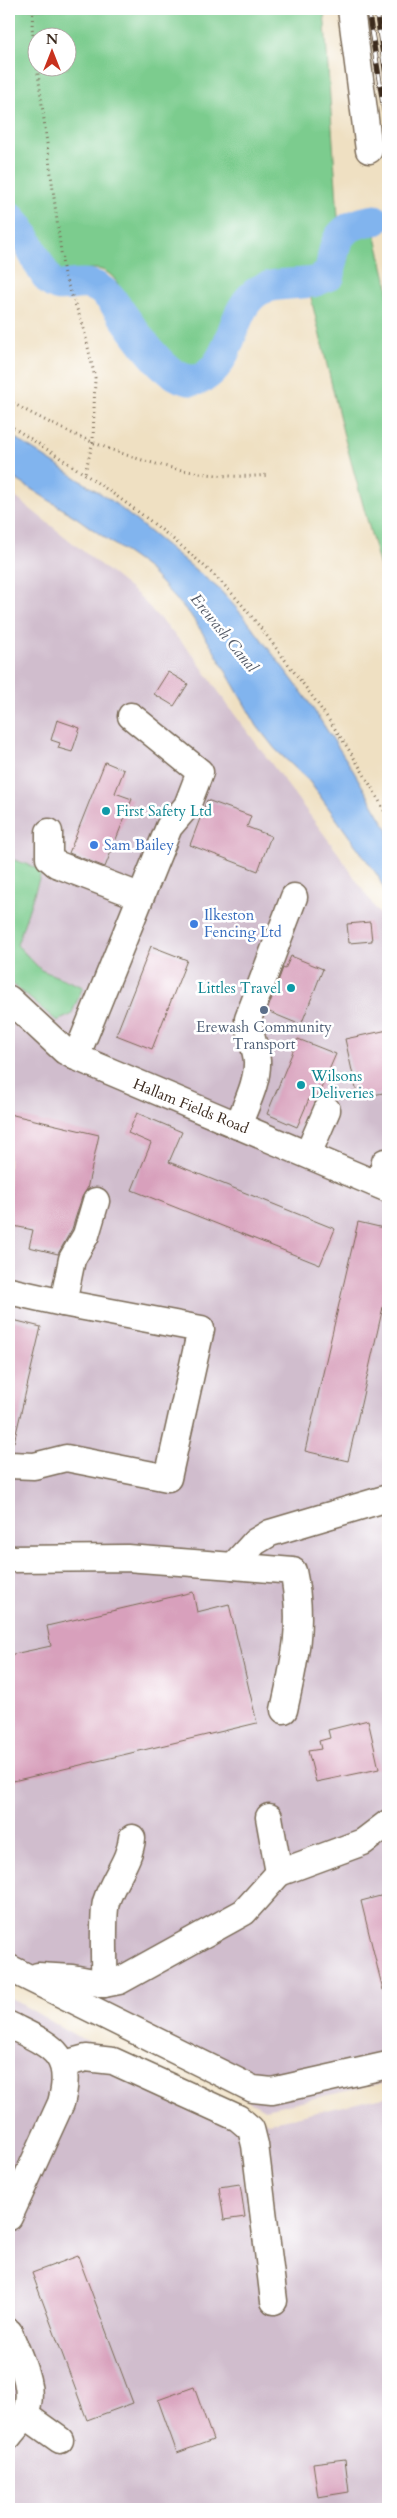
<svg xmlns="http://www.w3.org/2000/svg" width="397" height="2518" font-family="Cardo,serif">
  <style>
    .industrial { fill: #d0bdcd }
    .green { fill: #7bcc8e; stroke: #5b7b56; fill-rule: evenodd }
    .water { fill: #81b4ee; stroke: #5e6f86 }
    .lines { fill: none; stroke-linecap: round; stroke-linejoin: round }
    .river { stroke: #81b4ee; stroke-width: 31 }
    .building { fill: #d8a0bc }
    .minor-casing { stroke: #7a6a57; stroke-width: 29 }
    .path { stroke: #7a6a57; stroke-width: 3; stroke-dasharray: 1 4; stroke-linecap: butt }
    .minor { stroke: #fff; stroke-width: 26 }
    .rail-casing { stroke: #3b2a1e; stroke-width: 5.5 }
    .rail { stroke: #fff; stroke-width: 4; stroke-dasharray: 11; stroke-linecap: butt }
    .culture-dot { fill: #0f9aa8; stroke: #fff; stroke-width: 2 }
    .shop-dot { fill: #3f7fe0; stroke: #fff; stroke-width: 2 }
    .service-dot { fill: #5c6f8a; stroke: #fff; stroke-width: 2 }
    .labels { text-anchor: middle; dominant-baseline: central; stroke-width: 5; stroke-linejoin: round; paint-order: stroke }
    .culture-label { font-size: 15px; fill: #0d838f; stroke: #fff; text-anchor: start }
    .shop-label { font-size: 15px; fill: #366cbe; stroke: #fff; text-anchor: start }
    .service-label { font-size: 15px; fill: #4e5e75; stroke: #fff }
    .street-label { font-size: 15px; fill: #3b2a1e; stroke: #fff }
    .water-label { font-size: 16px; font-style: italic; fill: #545a67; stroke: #fff }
  </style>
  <rect width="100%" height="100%" fill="#fff"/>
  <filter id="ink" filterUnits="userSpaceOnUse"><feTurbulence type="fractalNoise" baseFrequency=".02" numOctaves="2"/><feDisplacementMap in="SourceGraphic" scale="10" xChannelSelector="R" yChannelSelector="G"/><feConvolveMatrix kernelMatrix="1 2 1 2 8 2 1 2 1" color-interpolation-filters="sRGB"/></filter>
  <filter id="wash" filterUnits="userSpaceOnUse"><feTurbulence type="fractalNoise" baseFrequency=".0096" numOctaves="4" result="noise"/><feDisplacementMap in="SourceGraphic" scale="20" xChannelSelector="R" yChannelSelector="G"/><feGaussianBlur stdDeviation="1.12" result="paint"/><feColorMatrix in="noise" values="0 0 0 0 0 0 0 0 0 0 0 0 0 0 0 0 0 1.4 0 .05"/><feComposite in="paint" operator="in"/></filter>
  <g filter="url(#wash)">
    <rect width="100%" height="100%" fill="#efe0c2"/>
    <g class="industrial">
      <polygon points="9,492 138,595 194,656 229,707 338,853 388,927 388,2082 265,2109 86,2017 9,1981"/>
      <polygon points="9,1997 80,2038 119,2051 268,2123 388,2096 388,2509 9,2509"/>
    </g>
    <g class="green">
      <path d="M9,9H324L338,217L330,231L324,271C303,287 270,269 251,283C226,300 226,366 198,373C193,374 185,374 180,370C176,367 174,362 171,358C158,346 138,334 130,318C123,302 122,277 102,270C89,266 71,274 57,275C36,259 32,225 9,204ZM38,38H68V68H38Z"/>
      <path d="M374,229L388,287V596L343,432L310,294C324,287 344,278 347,261C349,250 348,240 355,231Z"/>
      <polygon points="9,858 42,870 17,945 41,970 83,987 71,1015 57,1021 9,981"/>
    </g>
    <polygon class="water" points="9,434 112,501 219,589 246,619 304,695 351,767 388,830 388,899 378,876 309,781 275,749 257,726 212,647 190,614 146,567 77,518 9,475"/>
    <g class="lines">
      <path class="river" d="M9,216C27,232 34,261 49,280C63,297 84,269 109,297C127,316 172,402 207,375C235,354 230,307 260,290C275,282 296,285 312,282C318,281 324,277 330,275C334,240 338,225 375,220"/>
    </g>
    <g id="blocks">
      <g class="building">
        <polygon points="168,672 188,684 174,706 154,694"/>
        <polygon points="57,720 80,728 72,752 58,748 60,743 51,740"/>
        <polygon points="105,762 124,770 115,793 132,799 105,867 69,853"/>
        <polygon points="207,800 251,816 247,827 271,836 258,871 190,845"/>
        <polygon points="370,922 372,941 349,943 347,924"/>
        <polygon points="151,946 187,960 152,1049 116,1035"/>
        <polygon points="291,956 323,969 301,1025 267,1011 283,968 285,969"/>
        <polygon points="388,1030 388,1092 358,1098 345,1039"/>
        <polygon points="298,1039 336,1054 316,1100 309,1099 297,1127 267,1114"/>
        <polygon points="137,1113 182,1132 169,1162 335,1229 320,1265 132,1190 151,1143 128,1133"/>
        <polygon points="9,1114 99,1135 87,1189 82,1197 72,1229 58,1254 29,1247 33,1230 9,1225"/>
        <polygon points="358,1222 388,1229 388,1285 348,1461 305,1451"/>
        <polygon points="9,1319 41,1327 14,1442 9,1441"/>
        <polygon points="193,1592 197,1612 229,1604 257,1723 9,1782 9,1655 51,1646 47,1626"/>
        <polygon points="368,1720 379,1769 316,1782 308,1751 321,1749 319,1741 330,1738 328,1730"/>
        <polygon points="388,1894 388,1990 383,1990 361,1901"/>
        <polygon points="240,2184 245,2217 224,2220 219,2187"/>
        <polygon points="78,2256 133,2403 87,2420 32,2273"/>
        <polygon points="194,2387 213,2440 177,2453 158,2400"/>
        <polygon points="345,2459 349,2492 318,2497 313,2463"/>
      </g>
    </g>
  </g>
  <g filter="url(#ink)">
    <use href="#blocks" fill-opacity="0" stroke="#7a6a57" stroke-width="1"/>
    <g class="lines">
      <defs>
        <g id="minor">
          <polyline points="351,9 369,150"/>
          <polyline points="49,832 49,858 56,864 139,896"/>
          <polyline points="9,999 65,1051 76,1057 388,1189"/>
          <polyline points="76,1057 169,827 187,806 200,772 131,716"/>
          <path d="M238,1126C245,1106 258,1083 257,1061C256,1049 249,1033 248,1019L294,897"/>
          <polyline points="308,1154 327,1110"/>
          <polyline points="380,1185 385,1162"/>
          <polyline points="9,1291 63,1303"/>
          <polyline points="9,1465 34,1466 66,1458 168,1478 201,1329 63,1303 72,1259 86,1235 96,1201"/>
          <polyline points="9,1559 127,1558 233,1566 255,1542 270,1533 388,1498"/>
          <path d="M233,1566L293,1571C304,1621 295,1661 284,1710"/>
          <polyline points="279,1873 363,1842 388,1823"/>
          <polyline points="9,1968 253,2089 272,2091 388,2065"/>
          <polyline points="38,1976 72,1978 104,1984 119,1981 244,1912 279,1873 269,1817"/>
          <path d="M104,1984C105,1963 102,1919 106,1902C113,1879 130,1861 132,1838"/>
          <path d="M9,2025C49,2045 75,2052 61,2103L9,2217"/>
          <polyline points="64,2064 86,2058 113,2061 238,2118 251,2129 255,2145 274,2301"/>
          <path d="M9,2332C18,2356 37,2388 25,2414C22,2422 14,2429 9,2436"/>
          <polyline points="25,2415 60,2440"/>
        </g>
      </defs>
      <use href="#minor" class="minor-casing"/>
      <g class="path">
        <polyline points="33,9 32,27 64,275 83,325 95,378 93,441 85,473"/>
        <path d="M9,401C85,444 180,484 269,475"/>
        <path d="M9,425C83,472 159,521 222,583C244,605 263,631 282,656C321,707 359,760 388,818"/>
      </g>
      <use href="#minor" class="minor"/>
      <defs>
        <g id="rail">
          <polyline points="368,9 388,134"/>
          <polyline points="376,9 388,87"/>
        </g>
      </defs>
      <use href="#rail" class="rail-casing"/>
      <use href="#rail" class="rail"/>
    </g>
  </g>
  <g class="culture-dot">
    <circle cx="106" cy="811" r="5"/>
    <circle cx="291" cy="988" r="5"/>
    <circle cx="301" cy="1085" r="5"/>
  </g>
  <g class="shop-dot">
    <circle cx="94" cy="845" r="5"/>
    <circle cx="194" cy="924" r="5"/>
  </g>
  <circle class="service-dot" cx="264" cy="1010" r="5"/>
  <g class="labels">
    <g class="culture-label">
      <text x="116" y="811">First Safety Ltd</text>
      <text x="281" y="988" text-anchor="end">Littles Travel</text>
      <text x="311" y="1076">Wilsons<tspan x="311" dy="17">Deliveries</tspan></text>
    </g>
    <g class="shop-label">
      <text x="104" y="845">Sam Bailey</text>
      <text x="204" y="915">Ilkeston<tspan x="204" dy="17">Fencing Ltd</tspan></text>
    </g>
    <g class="service-label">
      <text x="264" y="1027">Erewash Community<tspan x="264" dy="17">Transport</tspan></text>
    </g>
    <g class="street-label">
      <text transform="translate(191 1106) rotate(22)">Hallam Fields Road</text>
    </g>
    <g class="water-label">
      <text transform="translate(224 633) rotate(51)">Erewash Canal</text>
    </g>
  </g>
  <rect width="397" height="2518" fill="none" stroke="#fff" stroke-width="30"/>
  <g transform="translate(52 52)"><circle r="24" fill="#ffffff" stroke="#b1aaa5"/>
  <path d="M0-4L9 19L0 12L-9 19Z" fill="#c8321e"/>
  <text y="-8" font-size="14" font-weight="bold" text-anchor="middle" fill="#3b2a1e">N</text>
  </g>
</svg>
